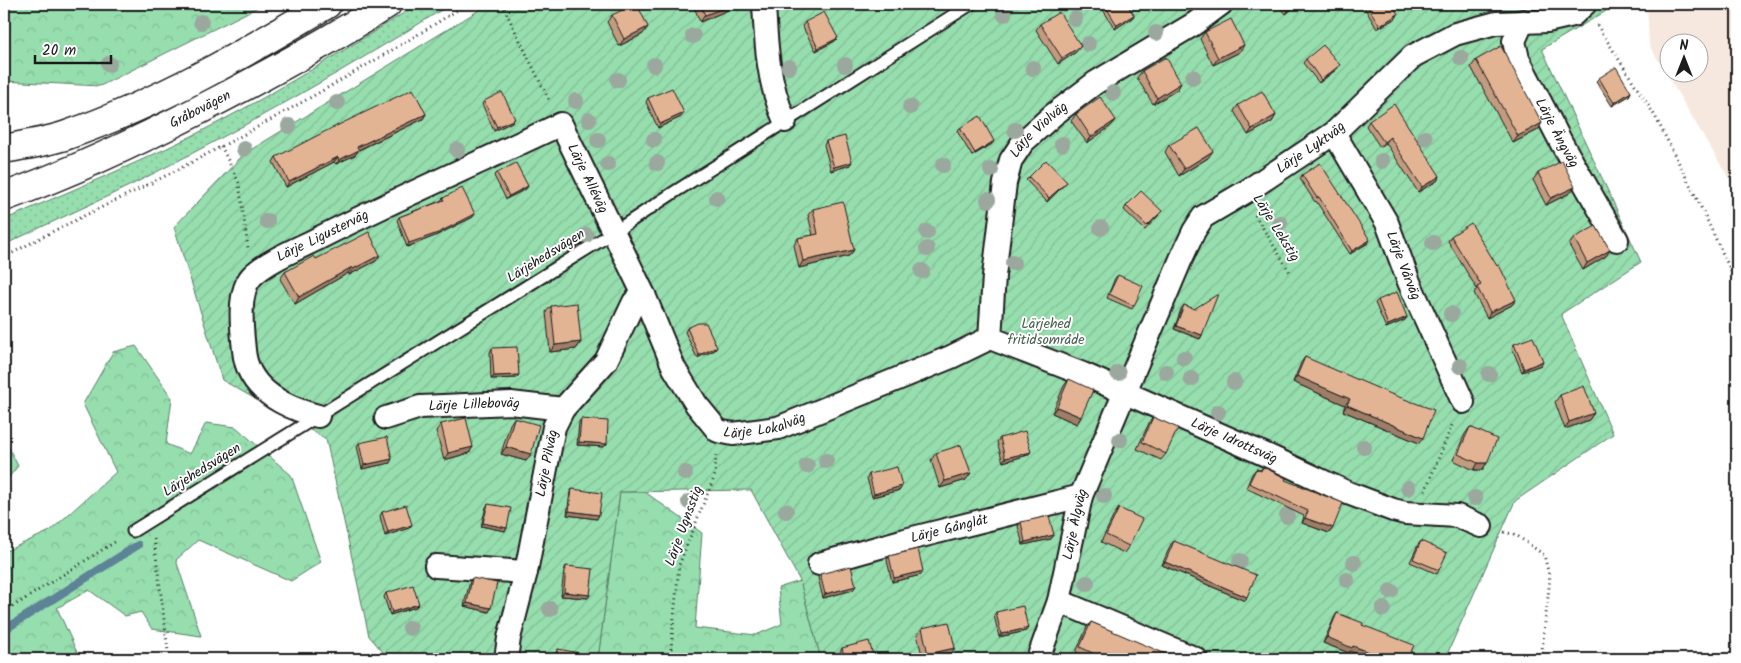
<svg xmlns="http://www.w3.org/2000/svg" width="1741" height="663" font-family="Kalam,sans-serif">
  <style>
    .built { fill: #f7e8df; fill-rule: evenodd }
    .grass { fill: url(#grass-dots); stroke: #597d65 }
    .forest { fill: url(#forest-crowns); stroke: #597d65 }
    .garden { fill: url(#garden-furrows); stroke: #597d65 }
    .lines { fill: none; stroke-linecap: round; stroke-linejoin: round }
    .stream { stroke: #5d8397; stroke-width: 8 }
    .lane-casing { stroke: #1c1c1c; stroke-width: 15 }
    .street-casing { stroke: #1c1c1c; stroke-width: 26 }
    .secondary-casing { stroke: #1c1c1c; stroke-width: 31 }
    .path { stroke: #1c1c1c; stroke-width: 3; stroke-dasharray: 1 4; stroke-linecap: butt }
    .lane { stroke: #fff; stroke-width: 11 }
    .street { stroke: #fff; stroke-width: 22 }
    .secondary { stroke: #fff; stroke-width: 28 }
    .tree { fill: #9aa89e }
    .wall { fill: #c39b7f; stroke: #1c1c1c }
    .shaded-wall { fill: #9f7e68; stroke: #1c1c1c }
    .building { fill: #e3b494; stroke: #1c1c1c }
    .labels { text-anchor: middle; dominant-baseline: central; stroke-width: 4; stroke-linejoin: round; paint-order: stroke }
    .street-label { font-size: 14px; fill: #1c1c1c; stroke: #fff }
    .park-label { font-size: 14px; fill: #47604f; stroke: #fff }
  </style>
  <defs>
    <pattern id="grass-dots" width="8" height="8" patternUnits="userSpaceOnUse" patternTransform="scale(1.25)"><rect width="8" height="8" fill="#96deae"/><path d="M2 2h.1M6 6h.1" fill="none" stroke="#81be95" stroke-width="1.8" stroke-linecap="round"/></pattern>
    <pattern id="forest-crowns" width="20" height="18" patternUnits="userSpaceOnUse" patternTransform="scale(1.25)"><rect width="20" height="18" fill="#96deae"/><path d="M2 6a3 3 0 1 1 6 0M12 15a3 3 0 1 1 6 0" fill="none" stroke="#81be95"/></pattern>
    <pattern id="garden-furrows" width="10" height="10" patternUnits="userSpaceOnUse" patternTransform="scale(1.25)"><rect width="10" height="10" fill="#96deae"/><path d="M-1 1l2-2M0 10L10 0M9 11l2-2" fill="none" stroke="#81be95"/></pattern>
  </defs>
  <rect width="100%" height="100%" fill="#fff"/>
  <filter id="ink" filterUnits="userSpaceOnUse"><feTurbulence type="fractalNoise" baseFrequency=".02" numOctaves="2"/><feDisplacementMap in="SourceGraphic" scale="10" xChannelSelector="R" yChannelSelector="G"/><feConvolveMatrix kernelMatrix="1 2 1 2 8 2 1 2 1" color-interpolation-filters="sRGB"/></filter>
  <g filter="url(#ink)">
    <path class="built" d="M1647,4H1737V192L1649,45ZM1668,42H1698V72H1668Z"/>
    <path class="grass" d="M418,4H451C347,69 240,130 131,185C89,206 46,224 4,245V220C76,188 150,159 219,122C287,86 353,45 418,4Z"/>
    <g class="forest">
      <polygon points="4,4 264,4 100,86 4,81"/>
      <polygon points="136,346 172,398 166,444 190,454 206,423 236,427 291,475 321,562 291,581 198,540 176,560 201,636 152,629 141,612 125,616 89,590 57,608 80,659 4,659 4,552 50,531 116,472 83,404 113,352"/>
      <polygon points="4,438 18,466 4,483"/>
      <polygon points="620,492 645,492 702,533 695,628 756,635 782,624 778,588 800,581 821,659 598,659"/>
    </g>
    <polygon class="garden" points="489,4 1618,4 1542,49 1641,262 1561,314 1613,434 1515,501 1445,659 821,659 800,581 751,490 620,492 598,659 389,659 369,636 326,439 222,380 174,227 244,154"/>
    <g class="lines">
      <polyline class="stream" points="4,630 138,545"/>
      <defs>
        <polyline id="lane" points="133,531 614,232 673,193 971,4"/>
        <g id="street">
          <path d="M764,4C766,44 768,84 785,121"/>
          <path id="s1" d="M1523,21L1514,41L1518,59L1562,144L1617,240"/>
          <path id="s2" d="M1334,133L1387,223L1409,282L1463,402"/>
          <path id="s3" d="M990,338L1083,374L1275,459L1348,493L1393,510L1405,513L1457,516L1481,526"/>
          <path id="s4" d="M990,338L994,276L1005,183L1011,160L1023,142L1053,115L1095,83L1194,24L1221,4"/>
          <path id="s5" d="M318,416C284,407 247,389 244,350C242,330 237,292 252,276C268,260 300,248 321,237C400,197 481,162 561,124L644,295L674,368L696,404L718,431L733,434L778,428L951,357L990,338"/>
          <path id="s6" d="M386,418L420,407L511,403L563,409"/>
          <path id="s7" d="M819,564L905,540L1081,496"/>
          <polyline points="436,566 526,572"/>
          <polyline points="1059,601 1196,659"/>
          <path id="s8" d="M506,659L509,638L526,572L554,427L563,409L606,361L634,302L644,295"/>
          <path id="s9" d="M1038,659L1059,601L1081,496L1181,259L1194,231L1203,217L1247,191L1334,133L1413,56L1455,34L1496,23L1547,21L1573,15L1585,4"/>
        </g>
        <g id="secondary">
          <path d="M4,149C24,145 47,142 67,135C159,103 244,54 327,4"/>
          <path id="s10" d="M4,197C73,172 139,141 205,107C267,75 328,42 387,4"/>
        </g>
      </defs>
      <use href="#lane" class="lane-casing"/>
      <use href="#street" class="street-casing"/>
      <use href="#secondary" class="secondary-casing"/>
      <g class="path">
        <polyline points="502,4 550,102"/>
        <polyline points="1597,25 1655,116 1698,201 1737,284"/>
        <polyline points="221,146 239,183 248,248"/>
        <polyline points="1255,215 1291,274"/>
        <path d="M4,258C59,226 117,201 173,172C273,120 372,64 467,4"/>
        <polyline points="1425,491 1453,423"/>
        <polyline points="1504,532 1516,535 1544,555 1550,579 1541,659"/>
        <polyline points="154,539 169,659"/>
        <polyline points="4,612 118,540"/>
        <polyline points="670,659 679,565 715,475 716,455"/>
      </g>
      <use href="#lane" class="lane"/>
      <use href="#street" class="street"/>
      <use href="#secondary" class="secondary"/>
    </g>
    <g class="tree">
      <circle cx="1004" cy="14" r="8"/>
      <circle cx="1075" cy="19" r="8"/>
      <circle cx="201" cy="22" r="8"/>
      <circle cx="1156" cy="33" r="8"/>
      <circle cx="693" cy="36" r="8"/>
      <circle cx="1088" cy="44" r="8"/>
      <circle cx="1461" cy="58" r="8"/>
      <circle cx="109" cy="64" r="8"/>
      <circle cx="654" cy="65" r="8"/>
      <circle cx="845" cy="65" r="8"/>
      <circle cx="789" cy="67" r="8"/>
      <circle cx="1033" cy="68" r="8"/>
      <circle cx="1193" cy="77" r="8"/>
      <circle cx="618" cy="80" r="8"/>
      <circle cx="1113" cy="93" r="8"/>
      <circle cx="576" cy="101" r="8"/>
      <circle cx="337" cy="103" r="8"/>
      <circle cx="910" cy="107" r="8"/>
      <circle cx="589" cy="120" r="8"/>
      <circle cx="289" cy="126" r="8"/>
      <circle cx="1015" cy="130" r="8"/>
      <circle cx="1425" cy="138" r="8"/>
      <circle cx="598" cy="140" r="8"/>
      <circle cx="654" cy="140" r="8"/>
      <circle cx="1062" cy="144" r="8"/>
      <circle cx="244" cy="149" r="8"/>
      <circle cx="457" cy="150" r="8"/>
      <circle cx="1382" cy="161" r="8"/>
      <circle cx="657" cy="163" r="8"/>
      <circle cx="608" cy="164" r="8"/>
      <circle cx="943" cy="165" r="8"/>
      <circle cx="991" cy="170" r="8"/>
      <circle cx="717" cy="198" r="8"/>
      <circle cx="988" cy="200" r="8"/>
      <circle cx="267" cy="221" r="8"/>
      <circle cx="1280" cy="223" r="8"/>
      <circle cx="1101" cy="228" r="8"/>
      <circle cx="927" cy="232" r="8"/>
      <circle cx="586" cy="235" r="8"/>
      <circle cx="1433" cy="243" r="8"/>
      <circle cx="927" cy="249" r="8"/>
      <circle cx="1013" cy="263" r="8"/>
      <circle cx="922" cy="271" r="8"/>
      <circle cx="1451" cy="314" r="8"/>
      <circle cx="1184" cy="358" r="8"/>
      <circle cx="1460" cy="366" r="8"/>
      <circle cx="1166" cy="372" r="8"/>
      <circle cx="1118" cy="373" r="8"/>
      <circle cx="1489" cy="374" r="8"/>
      <circle cx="1191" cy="379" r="8"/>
      <circle cx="1234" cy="382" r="8"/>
      <circle cx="1218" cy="412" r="8"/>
      <circle cx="1120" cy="440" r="8"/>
      <circle cx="1364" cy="447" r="8"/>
      <circle cx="826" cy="461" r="8"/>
      <circle cx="807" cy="466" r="8"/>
      <circle cx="685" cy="473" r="8"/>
      <circle cx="1408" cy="488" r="8"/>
      <circle cx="1104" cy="496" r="8"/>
      <circle cx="1475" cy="498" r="8"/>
      <circle cx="689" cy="502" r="8"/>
      <circle cx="786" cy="511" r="8"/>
      <circle cx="1287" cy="516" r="8"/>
      <circle cx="1240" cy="561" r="8"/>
      <circle cx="1354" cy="563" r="8"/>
      <circle cx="1347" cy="580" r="8"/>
      <circle cx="1087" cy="583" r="8"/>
      <circle cx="1391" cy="591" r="8"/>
      <circle cx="550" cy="609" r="8"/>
      <circle cx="1383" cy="609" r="8"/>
      <circle cx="410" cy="628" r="8"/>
    </g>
    <g class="wall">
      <polygon points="693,4 730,4 726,11 700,22"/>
      <polygon points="1100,4 1127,4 1134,15 1132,18 1115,29 1100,5"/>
      <polygon points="1277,4 1298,4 1286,14"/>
      <polygon points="1366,4 1398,14 1396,18 1377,29 1364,7"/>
      <polygon points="612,15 643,34 619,46 607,22"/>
      <polygon points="805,22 838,38 835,41 816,51 802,26"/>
      <polygon points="1040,24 1076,52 1058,64 1036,30"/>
      <polygon points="1205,32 1240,52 1213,65 1200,39"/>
      <polygon points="1306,59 1337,69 1319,83 1303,63"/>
      <polygon points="1476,60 1538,130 1513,143 1471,67"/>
      <polygon points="1142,71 1181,83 1177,90 1153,104 1137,78"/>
      <polygon points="1599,78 1631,92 1629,96 1612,106 1596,81"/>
      <polygon points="648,98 681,117 658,128 646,102"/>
      <polygon points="484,101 515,119 512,122 494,131 482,104"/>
      <polygon points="1238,105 1276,115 1272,122 1248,135 1234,111"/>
      <polygon points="426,114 423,119 359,150 355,155 336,164 334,162 286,187 273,162 276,157"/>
      <polygon points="1076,114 1116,120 1111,126 1087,143 1071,121"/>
      <polygon points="1369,121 1440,176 1437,181 1418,192 1386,143 1380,147 1366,126"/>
      <polygon points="960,128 992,144 972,156 957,131"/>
      <polygon points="826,141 850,165 831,171 824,145"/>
      <polygon points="1169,145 1208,158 1179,176 1165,152"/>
      <polygon points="497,173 528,186 526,189 506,199 494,176"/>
      <polygon points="1538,173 1570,193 1546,205 1533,180"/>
      <polygon points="1302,175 1368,243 1350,254 1316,201 1315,202 1300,179"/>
      <polygon points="1029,177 1067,182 1047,202 1026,180"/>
      <polygon points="443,198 473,217 435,236 407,247 397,220 399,217 440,201"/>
      <polygon points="1126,206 1159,215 1145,230 1124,210"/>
      <polygon points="813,209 854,250 849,256 799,268 794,245 798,238 813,235 808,215"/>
      <polygon points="1451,236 1516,300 1512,305 1487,318 1474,293 1477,289 1448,241"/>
      <polygon points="1574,238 1610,250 1606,256 1583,270 1569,245"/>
      <polygon points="316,259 376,261 349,275 348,273 295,304 280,279 285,272"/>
      <polygon points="1118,275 1134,306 1132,309 1107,298 1115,278"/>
      <polygon points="1378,300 1407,317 1405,320 1386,328 1375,303"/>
      <polygon points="1184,305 1194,309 1202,335 1200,339 1174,329 1181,309"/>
      <polygon points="551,306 581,342 576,349 550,352 546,312"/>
      <polygon points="687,328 717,347 715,350 697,358 685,332"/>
      <polygon points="1514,344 1541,365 1522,372 1512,348"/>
      <polygon points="492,348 519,375 516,378 491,379 490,352"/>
      <polygon points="1305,357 1423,438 1419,443 1343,411 1345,405 1293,382 1301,363"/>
      <polygon points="1069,379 1081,417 1077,424 1052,413 1064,386"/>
      <polygon points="1560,395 1594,413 1589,420 1565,429 1555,402"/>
      <polygon points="1153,417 1166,454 1161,460 1137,449 1149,423"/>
      <polygon points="514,418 531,454 526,461 501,454 510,424"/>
      <polygon points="581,419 604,447 577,445 579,422"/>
      <polygon points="441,424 473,447 469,453 444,460 436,431"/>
      <polygon points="1470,427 1487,463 1482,470 1474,470 1453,460 1465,434"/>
      <polygon points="1000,438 1028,455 1003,462 997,442"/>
      <polygon points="359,443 390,463 362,469 357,446"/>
      <polygon points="936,453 966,480 940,488 931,460"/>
      <polygon points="1263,467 1285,480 1333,528 1329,533 1302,523 1304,516 1246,488 1252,474 1256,469 1260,470"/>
      <polygon points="869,474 900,490 872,497 867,478"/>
      <polygon points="572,489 597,519 567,515 570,492"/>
      <polygon points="488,504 507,528 505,531 481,526 486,507"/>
      <polygon points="1119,508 1129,546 1124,553 1101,542 1114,515"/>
      <polygon points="382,512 409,528 385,536 380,516"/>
      <polygon points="1021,522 1054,535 1051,539 1023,545 1018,526"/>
      <polygon points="1174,541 1247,597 1245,601 1162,565 1171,544"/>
      <polygon points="1421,541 1439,570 1437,574 1410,562 1418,545"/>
      <polygon points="889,556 921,575 892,582 887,560"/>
      <polygon points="566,566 588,598 561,596 564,570"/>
      <polygon points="820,574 853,590 823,598 818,578"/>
      <polygon points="472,578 489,612 464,606 470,581"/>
      <polygon points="386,593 419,604 416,607 390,615 384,597"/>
      <polygon points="996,612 1026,631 999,637 994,615"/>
      <polygon points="1337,613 1362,625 1408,659 1371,659 1350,651 1349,653 1323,643 1334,618"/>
      <polygon points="1091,622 1173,658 1175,659 1111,659 1106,657 1105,659 1091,659 1076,652 1087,627"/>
      <polygon points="922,628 955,648 950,655 929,659 923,659 917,635"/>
      <polygon points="842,648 874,659 842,659 840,652"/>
      <polygon points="558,649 583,659 555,659 556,652"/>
    </g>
    <g class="shaded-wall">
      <polygon points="1296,4 1298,4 1286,14 1288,11"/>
      <polygon points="731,5 726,11 700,22 705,15"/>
      <polygon points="1398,14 1396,18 1377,29 1380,26"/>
      <polygon points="1134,15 1132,18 1115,29 1117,25"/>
      <polygon points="648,27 643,34 619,46 624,39"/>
      <polygon points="838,38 835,41 816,51 818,48"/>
      <polygon points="1244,45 1240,52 1213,65 1218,58"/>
      <polygon points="1081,46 1076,52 1058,64 1062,58"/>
      <polygon points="1340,65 1337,69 1319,83 1321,80"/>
      <polygon points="1181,83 1177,90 1153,104 1157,98"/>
      <polygon points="1631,92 1629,96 1612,106 1614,103"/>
      <polygon points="684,113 681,117 658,128 660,124"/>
      <polygon points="426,114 423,119 354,152 357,147"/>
      <polygon points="1276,115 1272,122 1248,135 1252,129"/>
      <polygon points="515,119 512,122 494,131 497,127"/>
      <polygon points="1116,120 1111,126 1087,143 1091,137"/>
      <polygon points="1542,123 1538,130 1513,143 1518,136"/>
      <polygon points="1390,137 1386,143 1380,147 1384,142"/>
      <polygon points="994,141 992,144 972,156 975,153"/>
      <polygon points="359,150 355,155 336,164 339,160"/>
      <polygon points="1213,151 1208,158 1179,176 1184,169"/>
      <polygon points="338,157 334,162 286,187 289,182"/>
      <polygon points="852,162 850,165 831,171 834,167"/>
      <polygon points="1440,176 1437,181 1418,192 1422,187"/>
      <polygon points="1067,182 1047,202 1049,198"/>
      <polygon points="528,186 526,189 506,199 509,196"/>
      <polygon points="1575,187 1570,193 1546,205 1551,198"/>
      <polygon points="475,214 473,217 435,236 407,247 409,243"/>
      <polygon points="1370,240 1368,243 1350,254 1352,251"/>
      <polygon points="854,250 849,256 799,268 803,261"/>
      <polygon points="1610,250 1606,256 1583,270 1587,263"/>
      <polygon points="380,255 376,261 349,275 353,269"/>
      <polygon points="352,267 348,273 295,304 299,297"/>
      <polygon points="1516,300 1512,305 1487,318 1490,312"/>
      <polygon points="1407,317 1405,320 1386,328 1388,325"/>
      <polygon points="1176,326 1202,335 1200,339 1174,329"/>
      <polygon points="581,342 576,349 550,352 555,345"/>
      <polygon points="717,347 715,350 697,358 699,355"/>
      <polygon points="1543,361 1541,365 1522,372 1524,369"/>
      <polygon points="519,375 516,378 491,379 494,376"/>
      <polygon points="1297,376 1350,399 1345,405 1293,382"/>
      <polygon points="1347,405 1423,438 1419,443 1343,411"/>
      <polygon points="1057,407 1081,417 1077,424 1052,413"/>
      <polygon points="1594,413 1589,420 1565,429 1569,422"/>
      <polygon points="579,442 607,444 604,447 577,445"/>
      <polygon points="473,447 469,453 444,460 448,453"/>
      <polygon points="506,447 531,454 526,461 501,454"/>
      <polygon points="1031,452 1028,455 1003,462 1005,458"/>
      <polygon points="392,459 390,463 362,469 364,465"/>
      <polygon points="1478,463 1487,463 1482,470 1474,470"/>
      <polygon points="971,473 966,480 940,488 945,481"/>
      <polygon points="902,486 900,490 872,497 874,494"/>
      <polygon points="569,511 599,515 597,519 567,515"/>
      <polygon points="1305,518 1333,528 1329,533 1302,523"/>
      <polygon points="483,523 507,528 505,531 481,526"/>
      <polygon points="412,525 409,528 385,536 388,532"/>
      <polygon points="1054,535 1051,539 1023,545 1025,542"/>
      <polygon points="1165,562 1247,597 1245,601 1162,565"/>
      <polygon points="923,571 921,575 892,582 894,578"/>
      <polygon points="856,586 853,590 823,598 825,594"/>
      <polygon points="564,592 590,595 588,598 561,596"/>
      <polygon points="467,603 491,608 489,612 464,606"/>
      <polygon points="419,604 416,607 390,615 392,612"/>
      <polygon points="1028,628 1026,631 999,637 1001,634"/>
      <polygon points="1327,637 1353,646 1388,659 1371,659 1350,651 1349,653 1323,643"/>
      <polygon points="955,648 950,655 929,659 924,659 928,654"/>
      <polygon points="1109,652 1128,659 1111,659 1105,657"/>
    </g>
    <g class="building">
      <polygon points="635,4 637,4 648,27 624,39 612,15"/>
      <polygon points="700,4 730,4 731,5 705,15"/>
      <polygon points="1104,4 1127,4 1134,15 1117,25"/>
      <polygon points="1282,4 1296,4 1288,11"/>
      <polygon points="1366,4 1392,4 1398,14 1380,26"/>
      <polygon points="824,12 838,38 818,48 805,22"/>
      <polygon points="1059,12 1081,46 1062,58 1040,24"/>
      <polygon points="1231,19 1244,45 1218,58 1205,32"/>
      <polygon points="1323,45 1340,65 1321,80 1306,59"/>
      <polygon points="1501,46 1542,123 1518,136 1476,60"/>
      <polygon points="1166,57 1181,83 1157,98 1142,71"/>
      <polygon points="1616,67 1631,92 1614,103 1599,78"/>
      <polygon points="672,88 684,113 660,124 648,98"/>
      <polygon points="413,89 426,114 357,147 359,150 339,160 338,157 289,182 276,157 328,130"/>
      <polygon points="1262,91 1276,115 1252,129 1238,105"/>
      <polygon points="502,92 515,119 497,127 484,101"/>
      <polygon points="1100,97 1116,120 1091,137 1076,114"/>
      <polygon points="1394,104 1440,176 1422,187 1390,137 1384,142 1369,121"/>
      <polygon points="980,116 994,141 975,153 960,128"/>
      <polygon points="1199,128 1213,151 1184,169 1169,145"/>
      <polygon points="845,136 852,162 834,167 826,141"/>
      <polygon points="1046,160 1067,182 1049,198 1029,177"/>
      <polygon points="1562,161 1575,187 1551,198 1538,173"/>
      <polygon points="516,163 528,186 509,196 497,173"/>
      <polygon points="1320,163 1370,240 1352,251 1319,197 1317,198 1302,175"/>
      <polygon points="462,188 475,214 438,233 409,243 399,217 444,200 443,198"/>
      <polygon points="1141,191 1162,211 1147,226 1126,206"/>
      <polygon points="843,202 854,250 803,261 798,238 818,234 813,209"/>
      <polygon points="1471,223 1497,266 1499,265 1516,300 1490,312 1477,287 1481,285 1451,236"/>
      <polygon points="1596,226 1610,250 1587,263 1574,238"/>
      <polygon points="369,232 380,255 353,269 352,267 299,297 285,272 314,256 316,259"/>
      <polygon points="1118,275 1143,286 1134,306 1109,294"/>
      <polygon points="1397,292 1407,317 1388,325 1378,300"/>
      <polygon points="1218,294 1202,335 1176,326 1184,305 1194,309"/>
      <polygon points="577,303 581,342 555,345 551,306"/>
      <polygon points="698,323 706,323 717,347 699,355 687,328"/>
      <polygon points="1533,337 1543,361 1524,369 1514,344"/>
      <polygon points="517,347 519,375 494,376 492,348"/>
      <polygon points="1305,357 1391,394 1434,410 1423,438 1347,405 1350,399 1297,376"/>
      <polygon points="1069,379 1093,390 1081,417 1057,407"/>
      <polygon points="1584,386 1594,413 1569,422 1560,395"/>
      <polygon points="1153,417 1178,428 1166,454 1142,442"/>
      <polygon points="466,418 473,447 448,453 441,424"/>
      <polygon points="514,418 539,425 531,454 506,447"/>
      <polygon points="581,419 608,421 607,444 579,442"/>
      <polygon points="1470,427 1497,439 1487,463 1478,463 1458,454"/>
      <polygon points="1025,431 1031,452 1005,458 1000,438"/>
      <polygon points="387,437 392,459 364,465 359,443"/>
      <polygon points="961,445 971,473 945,481 936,453"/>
      <polygon points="897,467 902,486 874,494 869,474"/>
      <polygon points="1263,467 1286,478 1285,480 1343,503 1333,528 1305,518 1308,511 1249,483 1256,469 1261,471"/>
      <polygon points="572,489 602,493 599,515 569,511"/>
      <polygon points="488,504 511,508 507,528 483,523"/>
      <polygon points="406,505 412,525 388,532 382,512"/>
      <polygon points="1119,508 1142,519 1129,546 1106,535"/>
      <polygon points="1049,516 1054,535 1025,542 1021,522"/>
      <polygon points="1174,541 1256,575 1247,597 1165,562"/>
      <polygon points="1421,541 1447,553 1439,570 1413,559"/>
      <polygon points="918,549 923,571 894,578 889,556"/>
      <polygon points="566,566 593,569 590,595 564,592"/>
      <polygon points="851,566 856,586 825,594 820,574"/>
      <polygon points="472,578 497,583 491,608 467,603"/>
      <polygon points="413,585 419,604 392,612 386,593"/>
      <polygon points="1023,606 1028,628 1001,634 996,612"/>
      <polygon points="1337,613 1363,623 1362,625 1414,645 1408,659 1388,659 1353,646 1352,648 1327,637"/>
      <polygon points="949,622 955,648 928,654 922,628"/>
      <polygon points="1091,622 1173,657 1173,658 1175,659 1128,659 1109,652 1105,659 1080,647"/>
      <polygon points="869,641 874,659 845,659 842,648"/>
      <polygon points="558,649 584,654 583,659 556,659"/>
      <polygon points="453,657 465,659 453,659"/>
    </g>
  </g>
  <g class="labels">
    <g class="street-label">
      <text stroke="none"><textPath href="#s10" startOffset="215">Gråbovägen</textPath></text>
      <text stroke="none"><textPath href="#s4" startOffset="221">Lärje Violväg</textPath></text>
      <text stroke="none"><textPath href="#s1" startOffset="124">Lärje Ängväg</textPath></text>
      <text stroke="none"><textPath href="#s9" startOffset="602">Lärje Lyktväg</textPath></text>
      <text stroke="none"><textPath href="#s5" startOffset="588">Lärje Alléväg</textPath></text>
      <text transform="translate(1276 228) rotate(58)">Lärje Lekstig</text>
      <text stroke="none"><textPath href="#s5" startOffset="264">Lärje Ligusterväg</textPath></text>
      <text transform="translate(546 256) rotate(-32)">Lärjehedsvägen</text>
      <text stroke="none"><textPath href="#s2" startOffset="150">Lärje Vårväg</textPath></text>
      <text stroke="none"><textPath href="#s6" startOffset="90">Lärje Lilleboväg</textPath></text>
      <text stroke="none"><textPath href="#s5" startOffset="921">Lärje Lokalväg</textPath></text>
      <text stroke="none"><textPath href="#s3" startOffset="265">Lärje Idrottsväg</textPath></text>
      <text stroke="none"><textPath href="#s8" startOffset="200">Lärje Pilväg</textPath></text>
      <text transform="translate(202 470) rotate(-32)">Lärjehedsvägen</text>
      <text stroke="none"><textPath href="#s9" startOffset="140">Lärje Älgväg</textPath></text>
      <text transform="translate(684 526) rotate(-70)">Lärje Ugnsstig</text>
      <text stroke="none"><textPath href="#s7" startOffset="135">Lärje Gånglåt</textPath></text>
    </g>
    <g class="park-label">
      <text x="1046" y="324">Lärjehed<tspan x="1046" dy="16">fritidsområde</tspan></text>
    </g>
  </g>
  <rect width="1741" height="663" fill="none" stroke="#fff" stroke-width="20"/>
  <rect x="10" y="10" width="1721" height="643" fill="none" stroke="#1c1c1c" stroke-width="2" filter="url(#ink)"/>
  <g transform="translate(1684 58)"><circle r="24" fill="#ffffff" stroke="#a4a4a4"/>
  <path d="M0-4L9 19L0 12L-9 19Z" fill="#1c1c1c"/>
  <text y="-8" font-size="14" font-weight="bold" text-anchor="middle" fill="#1c1c1c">N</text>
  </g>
  <path d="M35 55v8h76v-8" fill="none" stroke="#1c1c1c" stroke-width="2.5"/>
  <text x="42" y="55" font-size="15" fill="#1c1c1c" stroke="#ffffff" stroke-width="4" paint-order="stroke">20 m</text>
</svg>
